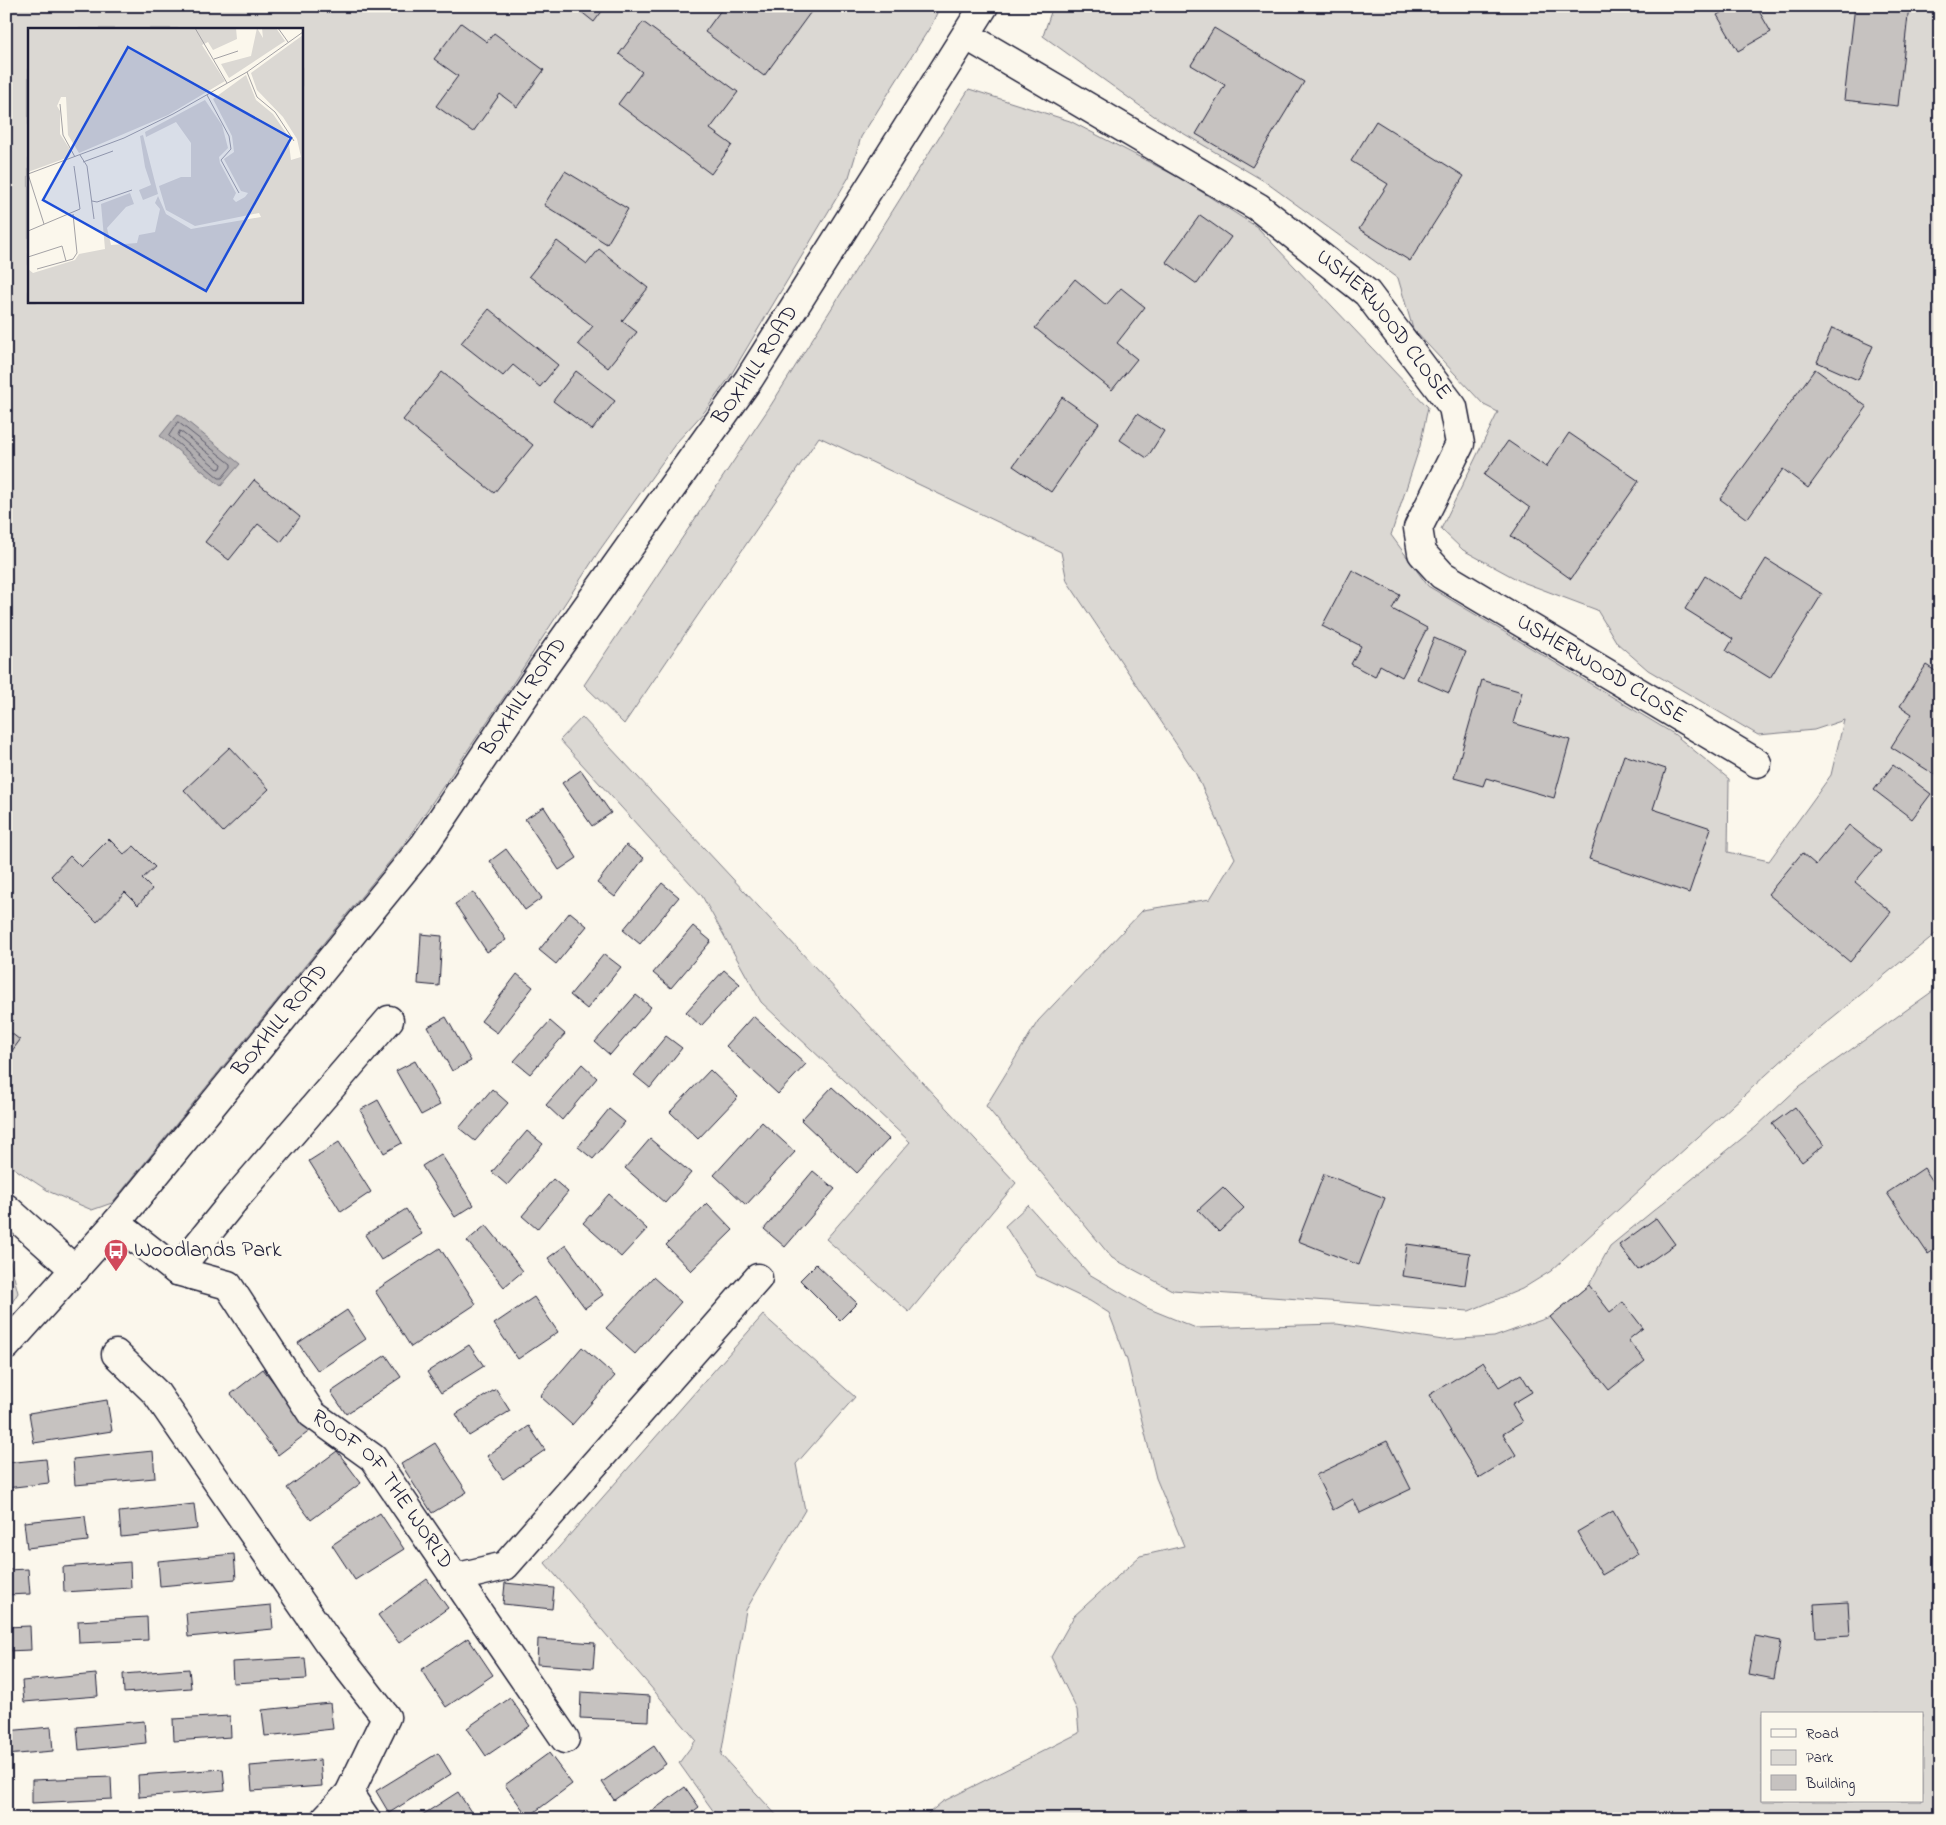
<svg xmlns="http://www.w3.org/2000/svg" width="1946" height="1825" font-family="'Indie Flower',sans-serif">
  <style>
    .green { fill: #dbd8d3; stroke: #7e7d87; fill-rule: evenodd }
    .water { fill: #b1aeb0; stroke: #787681 }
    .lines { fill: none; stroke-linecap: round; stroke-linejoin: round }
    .shore { stroke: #5b5a6a; stroke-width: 1 }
    .building { fill: #c6c2c0; stroke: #22223b }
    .minor-casing { stroke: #22223b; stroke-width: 31 }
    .minor { stroke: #fbf7ec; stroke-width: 28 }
    .labels { text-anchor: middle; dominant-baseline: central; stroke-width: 5; stroke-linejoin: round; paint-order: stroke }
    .street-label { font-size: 22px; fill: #22223b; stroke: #fbf7ec }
    .poi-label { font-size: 22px; fill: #22223b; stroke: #fbf7ec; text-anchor: start }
    .inset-road { fill: none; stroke: #a4a2a5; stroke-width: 1 }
    .view { fill: #1d4ed8; fill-opacity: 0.15; stroke: #1d4ed8; stroke-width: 2.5 }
    .inset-edge { fill: none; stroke: #22223b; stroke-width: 2.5 }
  </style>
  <rect width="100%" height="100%" fill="#fbf7ec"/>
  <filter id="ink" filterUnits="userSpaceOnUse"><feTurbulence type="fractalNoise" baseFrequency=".02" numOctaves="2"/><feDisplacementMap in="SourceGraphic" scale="10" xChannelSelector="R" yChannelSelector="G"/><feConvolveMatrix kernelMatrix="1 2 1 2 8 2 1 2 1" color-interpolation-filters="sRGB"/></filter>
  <g filter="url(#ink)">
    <g class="green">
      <path d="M6,6H940L932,24L861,137L849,177L729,378L705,411L676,443L599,551L504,697L404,844L112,1203L92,1210L50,1192L6,1163ZM29,29H301V301H29Z"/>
      <polygon points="1053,6 1923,6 1940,20 1940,930 1800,1044 1551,1271 1522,1289 1469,1311 1172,1290 1112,1258 986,1106 1038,1021 1143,910 1210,899 1235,858 1195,772 1067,581 1061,552 819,437 624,724 584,685 771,405 969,89 1070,121 1180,178 1257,227 1428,407 1420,446 1391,535 1428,586 1674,734 1729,779 1728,852 1769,861 1831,775 1844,720 1814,730 1758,735 1648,670 1617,643 1597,610 1520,581 1463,550 1441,529 1498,412 1484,405 1413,329 1398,278 1264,181 1154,116 1043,36"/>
      <polygon points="582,717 1016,1183 909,1312 826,1239 910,1142 761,1002 702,896 560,740"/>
      <path d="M1940,986V1819H922L942,1802L1079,1733L1077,1710L1051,1657L1074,1616L1140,1556L1184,1546L1156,1478L1127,1360L1109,1313L1090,1301L1037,1276L1005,1226L1028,1205L1089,1274L1147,1308L1196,1328L1337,1324L1443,1340L1494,1337L1550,1317L1589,1285L1610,1246L1756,1127L1800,1086ZM1762,1714H1922V1801H1762Z"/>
      <polygon points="6,1245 18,1293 6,1312"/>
      <polygon points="763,1315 855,1397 796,1464 805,1510 746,1610 721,1755 780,1819 719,1819 679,1763 696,1740 545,1563"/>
    </g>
    <polygon class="water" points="178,414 240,464 221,486 160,436"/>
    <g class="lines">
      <g class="shore">
        <polygon points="178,422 231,464 231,467 222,478 219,478 169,436"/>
        <polygon points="180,431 222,464 221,468 218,469 178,436"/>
      </g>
    </g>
    <g class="building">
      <polygon points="574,6 606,6 594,22"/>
      <polygon points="724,6 809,6 813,9 764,76 705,32"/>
      <polygon points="858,6 869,6 864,11"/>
      <polygon points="1733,6 1756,6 1771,32 1738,51 1717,15"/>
      <polygon points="1855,6 1909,6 1898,106 1844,100"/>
      <polygon points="643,22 738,92 710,129 732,145 711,174 618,104 642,72 619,54"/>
      <polygon points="461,23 487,42 494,33 544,70 517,107 500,94 473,132 436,106 458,76 434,59"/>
      <polygon points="1214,28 1304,82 1252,167 1196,134 1225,85 1191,65"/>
      <polygon points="1376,121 1464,176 1410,261 1359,229 1388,184 1351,161"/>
      <polygon points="565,171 628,209 607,244 544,205"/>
      <polygon points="1200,215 1231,237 1197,284 1166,262"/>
      <polygon points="557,241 587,264 599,249 648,288 622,321 637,332 608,368 578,344 593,326 529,276"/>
      <polygon points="1075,279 1106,305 1121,288 1145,307 1117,343 1137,359 1112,390 1035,328"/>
      <polygon points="489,309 558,365 540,387 513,365 503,376 461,343"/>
      <polygon points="1832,328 1873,346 1858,380 1817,362"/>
      <polygon points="1815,369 1867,407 1808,488 1783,469 1747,519 1720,499"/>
      <polygon points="576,371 615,401 592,430 553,401"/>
      <polygon points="442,372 533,445 494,493 403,420"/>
      <polygon points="1062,397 1099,423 1051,492 1013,466"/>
      <polygon points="1137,414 1164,431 1147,458 1120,440"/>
      <polygon points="1569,433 1639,481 1571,579 1511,536 1530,508 1484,475 1508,441 1546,467"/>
      <polygon points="254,480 300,517 281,542 258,524 229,560 205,542"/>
      <polygon points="1766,559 1822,594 1770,678 1726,651 1733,639 1685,609 1705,576 1741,599"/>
      <polygon points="1352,570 1400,595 1392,609 1427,628 1402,677 1380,665 1375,677 1351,664 1361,646 1322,626"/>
      <polygon points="1434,638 1466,652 1449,693 1417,679"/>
      <polygon points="1926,665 1940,674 1940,778 1891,747 1912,714 1900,706"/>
      <polygon points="1482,680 1522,692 1513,723 1570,740 1554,798 1486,778 1483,786 1454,778"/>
      <polygon points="230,747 269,789 223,832 184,790"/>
      <polygon points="1624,755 1666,769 1653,809 1711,828 1689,893 1589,859"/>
      <polygon points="1893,765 1931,794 1912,819 1874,790"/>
      <polygon points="581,770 611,813 592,826 562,783"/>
      <polygon points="544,807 577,858 559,870 525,819"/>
      <polygon points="1849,825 1881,851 1855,882 1891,912 1850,962 1768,894 1802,853 1816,865"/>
      <polygon points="109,839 124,854 134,846 155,867 142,879 152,889 138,905 125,892 97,922 51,876 70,856 81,867"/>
      <polygon points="626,845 644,858 615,897 597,883"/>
      <polygon points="506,849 542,898 525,910 490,861"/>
      <polygon points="662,883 679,897 640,944 623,930"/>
      <polygon points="473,892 506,940 487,952 455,904"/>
      <polygon points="570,912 587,926 556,964 539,950"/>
      <polygon points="693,926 711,941 671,988 653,973"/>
      <polygon points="421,934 442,936 439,986 418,984"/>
      <polygon points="604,954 621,967 587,1009 570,995"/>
      <polygon points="724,970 740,984 701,1026 686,1012"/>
      <polygon points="517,974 533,987 497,1033 481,1021"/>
      <polygon points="636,995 651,1007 610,1055 595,1042"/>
      <polygon points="753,1016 806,1064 778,1094 726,1046"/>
      <polygon points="446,1017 471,1061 452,1071 428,1027"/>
      <polygon points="550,1021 565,1034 530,1074 514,1061"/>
      <polygon points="6,1029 20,1040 6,1059"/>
      <polygon points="666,1036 682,1048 650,1088 634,1075"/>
      <polygon points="415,1061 440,1105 421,1115 396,1071"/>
      <polygon points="582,1064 597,1078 562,1120 546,1105"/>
      <polygon points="710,1070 738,1097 698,1139 670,1112"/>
      <polygon points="832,1087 889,1139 857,1173 801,1120"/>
      <polygon points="492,1089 508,1103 475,1141 459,1128"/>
      <polygon points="378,1100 402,1143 384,1153 360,1110"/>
      <polygon points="1795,1107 1824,1145 1802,1162 1772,1124"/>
      <polygon points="609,1109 625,1122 593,1159 578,1147"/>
      <polygon points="762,1122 795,1152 746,1205 714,1175"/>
      <polygon points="527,1131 543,1144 507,1185 492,1172"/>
      <polygon points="650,1139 691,1173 665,1203 625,1168"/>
      <polygon points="339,1142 371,1192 341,1212 309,1161"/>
      <polygon points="441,1154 474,1205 455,1217 422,1166"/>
      <polygon points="1924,1168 1940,1192 1940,1246 1928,1254 1887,1193"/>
      <polygon points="813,1171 835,1189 785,1247 764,1229"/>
      <polygon points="1324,1174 1385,1198 1359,1265 1298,1241"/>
      <polygon points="553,1179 568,1192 537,1229 522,1216"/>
      <polygon points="1223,1187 1244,1208 1219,1232 1198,1210"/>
      <polygon points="609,1194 647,1229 621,1257 583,1223"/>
      <polygon points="707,1203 733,1230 691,1271 666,1245"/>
      <polygon points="406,1209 422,1234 381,1260 365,1235"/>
      <polygon points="1656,1218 1675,1244 1638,1270 1619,1245"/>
      <polygon points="486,1225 523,1271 504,1287 467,1241"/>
      <polygon points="1407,1244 1470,1253 1465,1285 1402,1276"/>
      <polygon points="566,1245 603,1295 585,1308 548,1258"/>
      <polygon points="440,1248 476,1304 411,1347 375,1291"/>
      <polygon points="816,1264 857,1303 840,1320 800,1280"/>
      <polygon points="653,1277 681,1302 635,1354 606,1328"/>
      <polygon points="1589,1285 1610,1312 1623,1302 1643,1328 1628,1340 1645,1361 1609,1390 1550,1317"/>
      <polygon points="534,1297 558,1332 518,1359 494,1324"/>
      <polygon points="347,1310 366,1339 318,1371 298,1343"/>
      <polygon points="469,1345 484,1366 441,1393 427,1372"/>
      <polygon points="582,1347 615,1376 572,1425 540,1396"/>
      <polygon points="386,1355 401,1377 346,1414 331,1392"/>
      <polygon points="1483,1362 1499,1387 1521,1374 1532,1392 1512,1404 1523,1422 1503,1434 1516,1455 1479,1478 1429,1395"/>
      <polygon points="263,1369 311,1430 278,1455 231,1394"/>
      <polygon points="496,1389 510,1411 469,1436 456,1414"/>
      <polygon points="107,1400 112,1431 34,1443 29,1413"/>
      <polygon points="529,1426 545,1450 503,1479 487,1456"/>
      <polygon points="1387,1441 1411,1489 1360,1513 1353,1499 1333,1510 1316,1475"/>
      <polygon points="435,1443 467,1492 432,1513 401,1464"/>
      <polygon points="153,1451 155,1478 75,1485 73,1459"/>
      <polygon points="337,1451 361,1483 311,1520 287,1488"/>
      <polygon points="46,1459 49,1483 6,1488 6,1463"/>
      <polygon points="194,1504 197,1529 121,1537 119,1512"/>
      <polygon points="1613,1511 1638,1554 1602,1575 1577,1532"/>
      <polygon points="380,1513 404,1549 355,1580 332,1545"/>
      <polygon points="85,1516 88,1541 27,1548 24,1522"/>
      <polygon points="234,1554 236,1579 160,1586 158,1561"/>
      <polygon points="130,1562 131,1588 64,1592 63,1567"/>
      <polygon points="28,1569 30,1594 6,1595 6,1570"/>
      <polygon points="427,1579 448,1608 399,1643 378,1615"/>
      <polygon points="505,1583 554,1588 552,1609 503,1604"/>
      <polygon points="1848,1602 1850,1636 1816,1638 1814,1604"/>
      <polygon points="271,1605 273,1629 188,1637 186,1613"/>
      <polygon points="147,1617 148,1640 79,1643 78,1621"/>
      <polygon points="30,1626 31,1650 6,1651 6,1627"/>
      <polygon points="1755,1636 1781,1641 1774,1679 1748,1674"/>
      <polygon points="468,1638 493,1675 446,1707 421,1670"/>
      <polygon points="538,1639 595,1643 593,1668 537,1664"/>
      <polygon points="305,1658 307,1679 233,1683 232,1662"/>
      <polygon points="189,1669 191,1688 124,1693 123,1674"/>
      <polygon points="96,1674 98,1696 24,1702 22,1681"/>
      <polygon points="581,1692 650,1696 649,1721 580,1718"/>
      <polygon points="510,1698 530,1726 486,1756 467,1728"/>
      <polygon points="330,1703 333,1729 265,1736 262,1710"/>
      <polygon points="230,1716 231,1737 174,1741 173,1719"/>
      <polygon points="144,1721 146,1743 79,1750 77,1727"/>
      <polygon points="51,1727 53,1751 6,1755 6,1731"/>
      <polygon points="654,1746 666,1764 614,1800 602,1782"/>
      <polygon points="438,1753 451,1774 389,1813 376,1791"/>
      <polygon points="549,1753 572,1784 528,1817 505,1785"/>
      <polygon points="320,1760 322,1786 252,1791 250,1766"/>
      <polygon points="223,1769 225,1790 139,1797 138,1775"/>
      <polygon points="111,1777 112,1799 32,1803 32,1780"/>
      <polygon points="685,1787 699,1807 683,1819 641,1819"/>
      <polygon points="458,1792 471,1812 460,1819 416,1819"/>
      <polygon points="587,1810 592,1819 575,1819"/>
    </g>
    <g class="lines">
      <defs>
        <g id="minor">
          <path id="s1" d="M967,36L1258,207L1367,293L1453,407L1460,444L1418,528L1422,553L1442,575L1757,763"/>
          <polyline points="6,1208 75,1270"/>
          <path id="s2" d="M116,1223L177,1271L228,1285L312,1414L373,1458L565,1739"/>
          <polyline points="177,1271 236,1198 389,1020"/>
          <path id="s3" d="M6,1346L116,1223L425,844L544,667L749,379L984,6"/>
          <polyline points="116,1354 156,1393 328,1642 386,1717 349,1794 325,1819"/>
          <polyline points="454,1578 505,1566 758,1278"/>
          <polyline points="349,1794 366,1819"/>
        </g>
      </defs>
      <use href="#minor" class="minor-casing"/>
      <use href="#minor" class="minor"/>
    </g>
  </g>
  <defs>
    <symbol id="bus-pin" viewBox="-11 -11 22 30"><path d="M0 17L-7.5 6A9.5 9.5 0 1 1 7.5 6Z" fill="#d1495b" stroke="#fbf7ec"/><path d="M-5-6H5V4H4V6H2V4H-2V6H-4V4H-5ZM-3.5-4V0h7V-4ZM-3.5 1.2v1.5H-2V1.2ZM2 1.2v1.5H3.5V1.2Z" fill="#fff"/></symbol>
  </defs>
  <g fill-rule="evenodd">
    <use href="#bus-pin" x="102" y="1237" width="28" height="38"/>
  </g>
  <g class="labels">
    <g class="street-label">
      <text stroke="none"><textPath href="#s1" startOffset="511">USHERWOOD CLOSE</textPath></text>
      <text stroke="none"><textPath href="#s3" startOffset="1236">BOXHILL ROAD</textPath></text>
      <text stroke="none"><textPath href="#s1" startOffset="991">USHERWOOD CLOSE</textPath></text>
      <text stroke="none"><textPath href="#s3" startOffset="831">BOXHILL ROAD</textPath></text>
      <text stroke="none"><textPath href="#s3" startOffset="426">BOXHILL ROAD</textPath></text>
      <text stroke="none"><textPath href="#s2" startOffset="389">ROOF OF THE WORLD</textPath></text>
    </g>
    <g class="poi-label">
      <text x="134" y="1251">Woodlands Park</text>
    </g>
  </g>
  <g transform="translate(28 28)">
    <rect width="275" height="275" fill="#fbf7ec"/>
    <path d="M0,0H208L209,11L185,22L180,14L174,17L197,53L140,87L51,125L40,107L38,69H33L29,78L32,83V106L43,123L41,129L0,144ZM229,0L235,10L234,0H248L257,13L201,50L193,36L223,28ZM275,7V275H0V241L5,245L47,232L51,226L77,221L73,176L102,165L106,176L98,179L79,200L83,217L109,215L111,207L127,204L132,181L127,175L130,168L138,186L163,201L233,189L231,185L167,198L138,182L131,158L153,149H163V115L148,94L118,109L117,104L177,72L194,97L200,120L191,129L192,135L208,165L205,171L208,174L217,169L220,165L213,163L197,133L196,131L206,124L204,108L185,71L218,47L228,72L245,86L260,108L263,132L273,129L269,111L255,89L229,62L223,45ZM115,107L130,166L115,172L111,162L123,157L117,139L112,108Z" fill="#dbd8d3"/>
    <path class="inset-road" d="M167,0L199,55M250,0L260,14M186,31L210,23M219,44L229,69L247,84L266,113M179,67L201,108L203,121L193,132L211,165M32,76L35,107L47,129M52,127L59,138L66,191M55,134L85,123M64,173L69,174L104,162M16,196L0,146L96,110L145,86L219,44L275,4M0,203L52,181L46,138M0,229L34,218L38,233M9,241L45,231L49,225L45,186"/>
    <path class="view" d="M100,19L263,110L178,263L15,172Z"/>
    <rect width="275" height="275" class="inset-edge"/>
  </g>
  <rect width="1946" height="1825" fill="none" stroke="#fbf7ec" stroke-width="25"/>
  <rect x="12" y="12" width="1921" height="1800" fill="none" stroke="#22223b" stroke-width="2" filter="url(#ink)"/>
  <rect x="1761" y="1712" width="162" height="90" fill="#fbf7ec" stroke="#a4a2a5"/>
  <rect x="1771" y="1729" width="25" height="8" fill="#fbf7ec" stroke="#a4a2a5"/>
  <text x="1806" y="1738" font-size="15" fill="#22223b">Road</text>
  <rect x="1771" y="1750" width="25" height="15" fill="#dbd8d3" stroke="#a4a2a5"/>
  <text x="1806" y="1762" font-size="15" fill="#22223b">Park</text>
  <rect x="1771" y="1775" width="25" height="15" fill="#c6c2c0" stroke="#a4a2a5"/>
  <text x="1806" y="1788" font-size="15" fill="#22223b">Building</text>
</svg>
